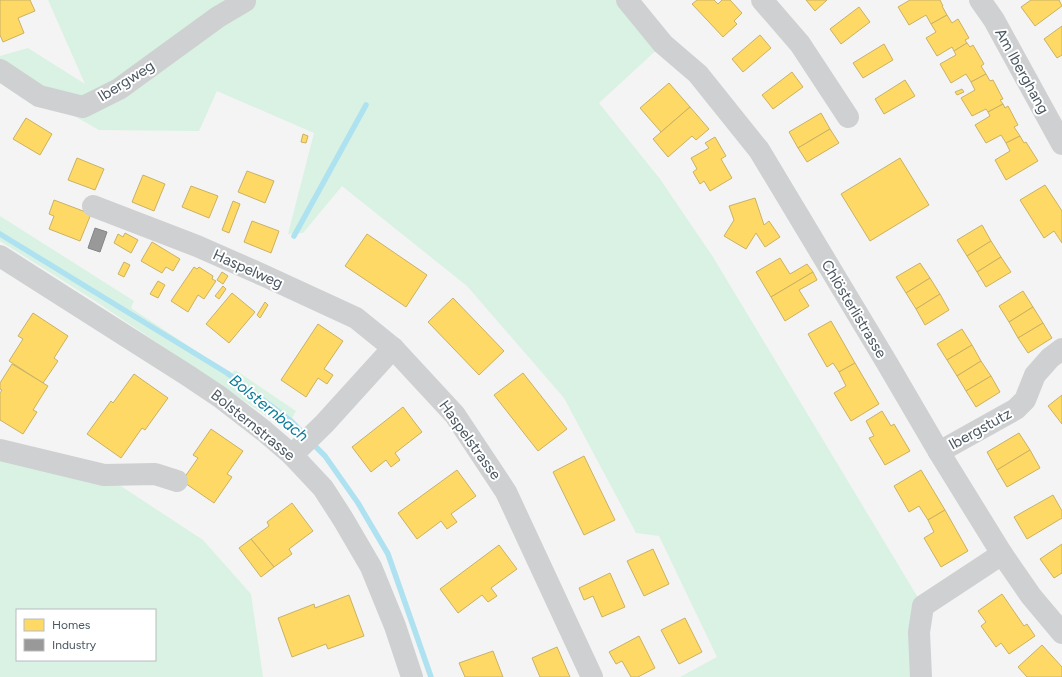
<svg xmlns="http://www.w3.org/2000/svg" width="1062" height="677" font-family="Figtree,sans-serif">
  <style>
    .green { fill: #d9f2e3; fill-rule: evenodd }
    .homes { fill: #ffd966; stroke: #c9b264 }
    .industry { fill: #999; stroke: #818588 }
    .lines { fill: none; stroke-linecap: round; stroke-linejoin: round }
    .stream { stroke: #aee2f0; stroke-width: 5.5 }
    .minor { stroke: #ced0d2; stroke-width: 22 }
    .labels { text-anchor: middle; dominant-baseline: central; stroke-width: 4; stroke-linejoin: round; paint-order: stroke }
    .street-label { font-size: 15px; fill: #4a5661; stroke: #fff }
    .water-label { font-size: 16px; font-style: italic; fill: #0c7c9b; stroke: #fff }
  </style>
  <rect width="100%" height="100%" fill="#f4f4f4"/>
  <g class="green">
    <polygon points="48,0 627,0 663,44 599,103 660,179 713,257 923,606 921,677 680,677 717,657 659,536 636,533 564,398 467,286 342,186 303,233 288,234 314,133 217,91 199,131 99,130 39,96 0,70 0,56 28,48 85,84"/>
    <polygon points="0,216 134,301 131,308 231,374 235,370 296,411 286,429 92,299 0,241"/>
    <path d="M0,450L104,475L203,540L251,594L263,677H0ZM17,610H155V660H17Z"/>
  </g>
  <g class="homes">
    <polygon points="0,0 30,0 35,11 18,18 24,33 3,42 0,35"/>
    <polygon points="697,0 714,0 718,4 722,0 730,0 742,13 734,21 737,24 723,37 692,4"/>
    <polygon points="806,0 827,0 815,11"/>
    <polygon points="910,0 940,0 943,6 942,6 947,15 931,24 926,15 909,25 898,7"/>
    <polygon points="1031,0 1059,0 1062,6 1035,26 1021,7"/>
    <polygon points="859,7 870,22 841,44 830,29"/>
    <polygon points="947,15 952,23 958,19 969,38 965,40 967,43 954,51 952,47 937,56 926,38 936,32 931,24"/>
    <polygon points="1062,26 1062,55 1057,58 1044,39"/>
    <polygon points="760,35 771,48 743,72 732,59"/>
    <polygon points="967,43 970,47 973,45 984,64 981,66 986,74 971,82 966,74 951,83 940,64 956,55 954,51"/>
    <polygon points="884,44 893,60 863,78 853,63"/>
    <polygon points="792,72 803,87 773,109 762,95"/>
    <polygon points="986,74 990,81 993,80 1003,99 1000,100 1003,104 988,112 986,109 972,116 961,98 975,90 971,82"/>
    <polygon points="905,80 915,96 884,114 875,99"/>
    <polygon points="669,83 690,107 661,132 640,108"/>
    <polygon points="962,89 964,92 957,95 955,92"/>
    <polygon points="1003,104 1005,108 1008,106 1018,125 1014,127 1020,136 1006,143 1001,135 986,143 975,125 990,116 988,112"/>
    <polygon points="690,107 709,129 696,140 692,136 668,157 653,139"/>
    <polygon points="821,113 830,129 798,148 789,132"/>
    <polygon points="26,118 52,134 40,155 13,139"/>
    <polygon points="830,129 839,143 807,162 798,148"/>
    <polygon points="303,134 308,136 306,143 301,142"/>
    <polygon points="1020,136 1024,143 1026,142 1038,161 1006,180 995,160 1010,151 1006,143"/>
    <polygon points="715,137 726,156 721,159 732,178 710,191 704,181 700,184 693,172 697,169 691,158 709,148 705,143"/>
    <polygon points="77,158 104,169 95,190 68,180"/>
    <polygon points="900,158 929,205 870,241 841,194"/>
    <polygon points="247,171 274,181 265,203 238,192"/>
    <polygon points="143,175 165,184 154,211 132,202"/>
    <polygon points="1045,185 1062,211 1062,243 1054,231 1044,238 1020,200"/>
    <polygon points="191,186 218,196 209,218 182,207"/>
    <polygon points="755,198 764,225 769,221 780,237 765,247 756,233 746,249 724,236 734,220 729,206"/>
    <polygon points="54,200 91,214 80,241 49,229 54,216 49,214"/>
    <polygon points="233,201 240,204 229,233 222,230"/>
    <polygon points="252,221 279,231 271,253 244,242"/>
    <polygon points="982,225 991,241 967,256 957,240"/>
    <polygon points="125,233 138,240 131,253 114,243 118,234 123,237"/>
    <polygon points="367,234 427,275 406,307 345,266"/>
    <polygon points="991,241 1001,257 977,272 967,256"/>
    <polygon points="152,242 180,259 173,271 166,267 162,273 141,261"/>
    <polygon points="1001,257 1011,272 986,287 977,272"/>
    <polygon points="780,258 790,274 807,264 813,272 771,297 756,272"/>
    <polygon points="124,262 130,265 124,277 118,274"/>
    <polygon points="920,263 930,278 906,293 896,277"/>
    <polygon points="194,267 197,269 199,267 213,276 212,279 216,281 204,299 198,295 188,312 171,301"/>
    <polygon points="222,272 228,276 223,284 217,280"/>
    <polygon points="813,272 817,280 799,290 809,306 785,321 771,297"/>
    <polygon points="930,278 940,294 916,309 906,293"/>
    <polygon points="158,281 165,285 158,298 150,294"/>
    <polygon points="223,286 226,289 219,299 215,296"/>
    <polygon points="1023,291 1033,307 1009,322 999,306"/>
    <polygon points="232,293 255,312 229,343 206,324"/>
    <polygon points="940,294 949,310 925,325 916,309"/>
    <polygon points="453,298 504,351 479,375 428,322"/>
    <polygon points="265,302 268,305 260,318 257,315"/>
    <polygon points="1033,307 1043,323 1018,338 1009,322"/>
    <polygon points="33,313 68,336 54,358 58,361 43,383 9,361 23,339 18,336"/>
    <polygon points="831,321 855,363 839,372 833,363 827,367 808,334"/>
    <polygon points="1043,323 1052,338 1028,353 1018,338"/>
    <polygon points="318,324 343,341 324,369 333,375 327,384 318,378 306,397 281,380"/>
    <polygon points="962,329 972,345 947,360 937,344"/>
    <polygon points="972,345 981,361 957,376 947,360"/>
    <polygon points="981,361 991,376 966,391 957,376"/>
    <polygon points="855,363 879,404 851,421 834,393 846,386 839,372"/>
    <polygon points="12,364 48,386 33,410 37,412 23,434 0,420 0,393 2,390 0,389 0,383"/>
    <polygon points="523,373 567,429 538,451 494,395"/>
    <polygon points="134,374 168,398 145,430 142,428 121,458 87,434 111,401 113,403"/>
    <polygon points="991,376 1000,392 976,407 966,391"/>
    <polygon points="1062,395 1062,424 1048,406"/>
    <polygon points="403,407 422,432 395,453 400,460 391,467 386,460 371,472 352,447"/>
    <polygon points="882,411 891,426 894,424 910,451 885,465 869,438 874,436 866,421"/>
    <polygon points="211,429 243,451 227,474 232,477 214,503 182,481 198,458 193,455"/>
    <polygon points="1019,433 1030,450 997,470 987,452"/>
    <polygon points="1030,450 1040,468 1007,487 997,470"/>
    <polygon points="584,456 615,520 584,535 553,472"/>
    <polygon points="457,470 476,496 451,514 457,522 447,529 441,521 417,539 398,513"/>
    <polygon points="921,470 945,510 928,520 919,506 909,512 894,486"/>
    <polygon points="1053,495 1062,511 1062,518 1027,539 1014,517"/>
    <polygon points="292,503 313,531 289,549 292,554 274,567 251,539 269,526 267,522"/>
    <polygon points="945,510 968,551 941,567 924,538 934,532 928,520"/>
    <polygon points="251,539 274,567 261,577 239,548"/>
    <polygon points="1062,544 1062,573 1054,578 1040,559"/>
    <polygon points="499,545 517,569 491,588 497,596 488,602 482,595 458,613 440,589"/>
    <polygon points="653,549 669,584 644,596 627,561"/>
    <polygon points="610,573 625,607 602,617 593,596 584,600 579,588"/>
    <polygon points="1002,594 1024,626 1027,624 1035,636 1009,654 1001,643 996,647 981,626 986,622 978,611"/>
    <polygon points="349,595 364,636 328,649 326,644 292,657 278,618 314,604 315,608"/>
    <polygon points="685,618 702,652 679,664 661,630"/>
    <polygon points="639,636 655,668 638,677 631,677 622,661 616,664 609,652"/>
    <polygon points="1042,645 1062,667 1062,677 1027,677 1018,667"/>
    <polygon points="557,647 570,677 540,677 532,658"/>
    <polygon points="493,651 503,677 465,677 459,663"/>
  </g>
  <polygon class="industry" points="95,228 107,232 100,252 88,248"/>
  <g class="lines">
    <g class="stream">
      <polyline points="0,234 227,373 291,421 306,436"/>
      <polyline points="294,236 366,105"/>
      <polyline points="312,443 325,456 358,503 388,554 431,677"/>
    </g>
    <g class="minor">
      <polyline points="627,0 663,44 698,74 759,150 887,363 939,452 1002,554 1031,596 1062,633"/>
      <polyline points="762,0 800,44 848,117"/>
      <polyline points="980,0 994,20 1062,144"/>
      <polyline points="0,70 39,96 83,107 119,89 218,17 245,1"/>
      <polyline points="93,206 197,246 265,276 356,318 393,348 455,415 506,492 592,677"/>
      <polyline points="0,256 187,375 220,397 264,431 292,455 323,488 343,519 371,567 395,626 412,677"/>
      <polyline points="0,450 104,475 155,474 177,481"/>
      <polyline points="939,452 1016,409 1025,400 1035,375 1050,358 1062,349"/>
      <polyline points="292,455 324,424 393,348"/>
      <polyline points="921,677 919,632 923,606 1002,554"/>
    </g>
  </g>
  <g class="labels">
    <g class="street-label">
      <text transform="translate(1022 71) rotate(61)">Am Iberghang</text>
      <text transform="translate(126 81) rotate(-32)">Ibergweg</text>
      <text transform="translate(248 269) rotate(24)">Haspelweg</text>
      <text transform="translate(854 309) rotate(59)">Chlösterlistrasse</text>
      <text transform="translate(253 425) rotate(39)">Bolsternstrasse</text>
      <text transform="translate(980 429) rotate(-29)">Ibergstutz</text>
      <text transform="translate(470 440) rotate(54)">Haspelstrasse</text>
    </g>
    <g class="water-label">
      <text transform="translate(269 408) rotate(39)">Bolsternbach</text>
    </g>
  </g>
  <rect x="16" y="609" width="140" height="52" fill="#ffffff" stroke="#b7bbc0"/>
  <rect x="24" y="619" width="20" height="12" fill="#ffd966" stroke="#b7bbc0"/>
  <text x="52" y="629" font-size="12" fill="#4a5661">Homes</text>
  <rect x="24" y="639" width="20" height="12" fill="#999999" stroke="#b7bbc0"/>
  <text x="52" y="649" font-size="12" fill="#4a5661">Industry</text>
</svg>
